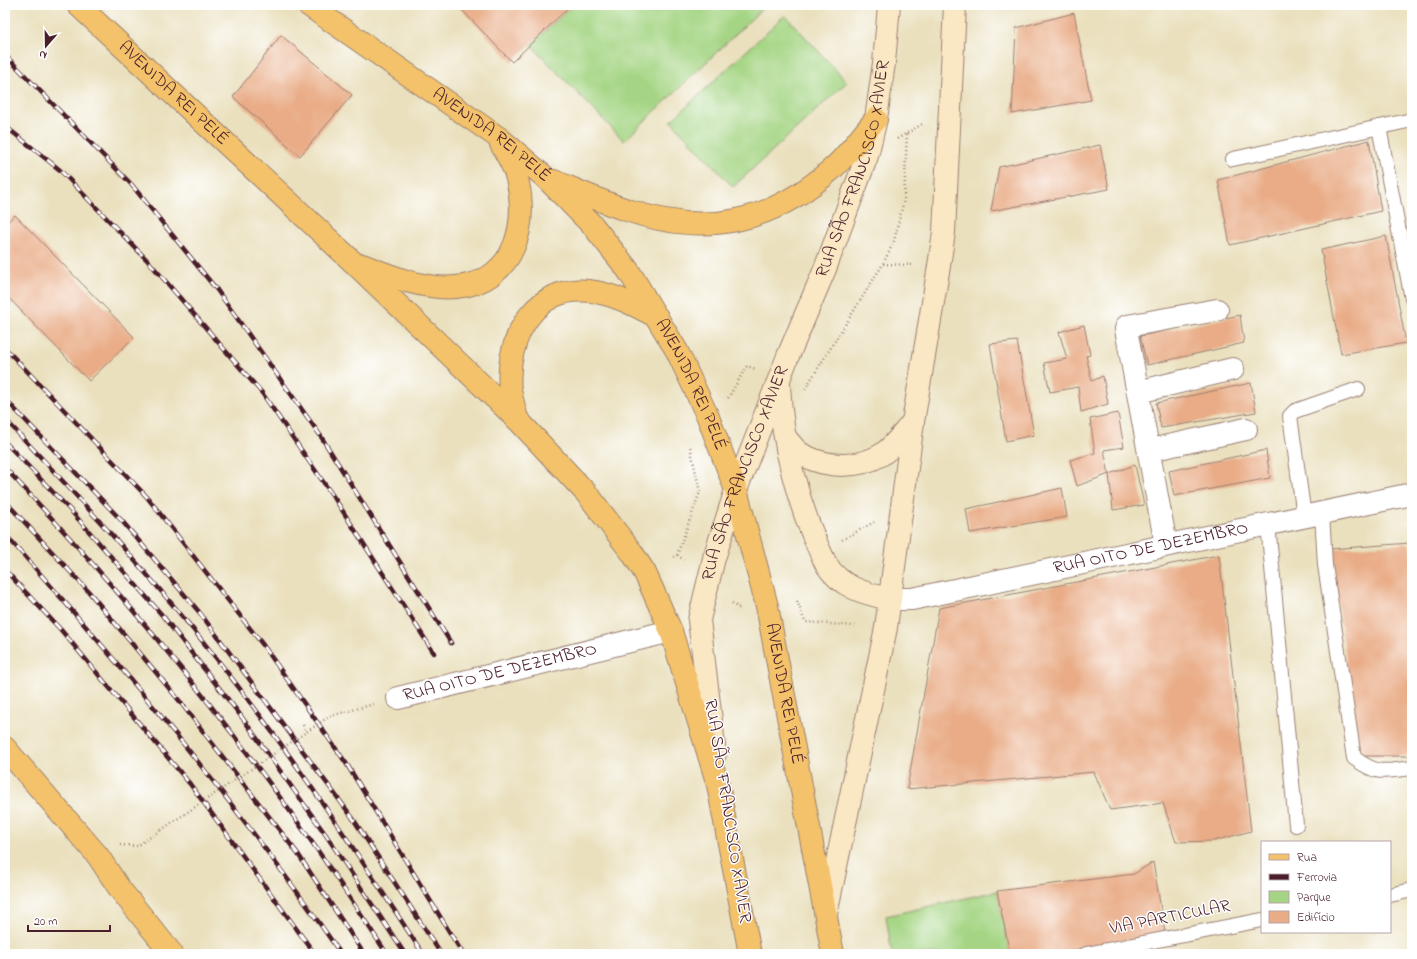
<svg xmlns="http://www.w3.org/2000/svg" width="1417" height="959" font-family="'Indie Flower',sans-serif">
  <style>
    .green { fill: #a5d584; stroke: #787a58 }
    .building { fill: #e9ac86 }
    .lines { fill: none; stroke-linecap: round; stroke-linejoin: round }
    .service-casing { stroke: #9a8074; stroke-width: 16 }
    .minor-casing { stroke: #9a8074; stroke-width: 24 }
    .tertiary-casing { stroke: #9a8074; stroke-width: 24 }
    .secondary-casing { stroke: #9a8074; stroke-width: 24 }
    .primary-casing { stroke: #9a8074; stroke-width: 24 }
    .path { stroke: #9a8074; stroke-width: 2.5; stroke-dasharray: 1 3; stroke-linecap: butt }
    .service { stroke: #fff; stroke-width: 14 }
    .minor { stroke: #fff; stroke-width: 22 }
    .tertiary { stroke: #fff; stroke-width: 22 }
    .secondary { stroke: #fae7c3; stroke-width: 22 }
    .primary { stroke: #f3c26a; stroke-width: 22 }
    .rail-casing { stroke: #4a1f2b; stroke-width: 4.5 }
    .rail { stroke: #fff; stroke-width: 3; stroke-dasharray: 9; stroke-linecap: butt }
    .path-bridge { stroke: #9a8074; stroke-width: 2.5; stroke-dasharray: 1 3; stroke-linecap: butt }
    .labels { text-anchor: middle; dominant-baseline: central; stroke-width: 3; stroke-linejoin: round; paint-order: stroke }
    .street-label { font-size: 18px; fill: #4a1f2b; stroke: #fff }
  </style>
  <rect width="100%" height="100%" fill="#fff"/>
  <filter id="ink" filterUnits="userSpaceOnUse"><feTurbulence type="fractalNoise" baseFrequency=".025" numOctaves="2"/><feDisplacementMap in="SourceGraphic" scale="8" xChannelSelector="R" yChannelSelector="G"/><feConvolveMatrix kernelMatrix="1 2 1 2 8 2 1 2 1" color-interpolation-filters="sRGB"/></filter>
  <filter id="wash" filterUnits="userSpaceOnUse"><feTurbulence type="fractalNoise" baseFrequency=".012" numOctaves="4" result="noise"/><feDisplacementMap in="SourceGraphic" scale="16" xChannelSelector="R" yChannelSelector="G"/><feGaussianBlur stdDeviation="0.9" result="paint"/><feColorMatrix in="noise" values="0 0 0 0 0 0 0 0 0 0 0 0 0 0 0 0 0 1.4 0 .05"/><feComposite in="paint" operator="in"/></filter>
  <g filter="url(#wash)">
    <rect width="100%" height="100%" fill="#eae0bd"/>
    <g class="green">
      <polygon points="573,5 766,5 624,141 531,45"/>
      <polygon points="785,15 847,82 733,187 671,121"/>
      <polygon points="997,891 1010,954 892,954 886,916"/>
    </g>
    <g id="blocks">
      <g class="building">
        <polygon points="457,5 571,5 512,62"/>
        <polygon points="1074,13 1091,100 1012,114 1016,28"/>
        <polygon points="281,35 352,95 300,156 233,97"/>
        <polygon points="1369,140 1381,211 1230,245 1218,180"/>
        <polygon points="1100,145 1109,189 991,211 999,167"/>
        <polygon points="15,215 134,337 89,381 5,294 5,224"/>
        <polygon points="1386,236 1406,343 1341,354 1321,250"/>
        <polygon points="1240,315 1244,343 1147,365 1140,336"/>
        <polygon points="1084,325 1090,355 1086,356 1092,381 1103,376 1108,404 1081,412 1078,387 1050,392 1044,363 1067,359 1059,332"/>
        <polygon points="1017,341 1034,435 1006,441 990,344"/>
        <polygon points="1251,383 1256,412 1161,428 1156,403"/>
        <polygon points="1118,413 1124,447 1104,450 1109,474 1135,465 1144,505 1113,510 1109,474 1077,486 1070,460 1095,453 1090,419"/>
        <polygon points="1266,450 1270,478 1174,496 1169,471"/>
        <polygon points="1062,488 1067,517 970,533 966,509"/>
        <polygon points="1410,543 1412,562 1412,756 1360,756 1330,549"/>
        <polygon points="1219,555 1251,831 1214,841 1176,842 1163,803 1110,810 1094,772 907,789 939,608"/>
        <polygon points="1153,862 1165,933 1053,954 1010,954 997,891 1134,874"/>
      </g>
    </g>
  </g>
  <g filter="url(#ink)">
    <use href="#blocks" fill-opacity="0" stroke="#9a8074" stroke-width="1"/>
    <g class="lines">
      <defs>
        <g id="service">
          <polyline points="1379,127 1412,299"/>
          <polyline points="1233,159 1412,120"/>
          <path d="M1322,513L1325,565L1354,758C1379,776 1383,771 1412,768"/>
          <polyline points="1304,516 1290,416 1295,411 1358,389"/>
          <polyline points="1268,524 1296,825"/>
          <polyline points="1390,895 1412,890"/>
          <polyline points="1086,954 1262,920"/>
        </g>
        <g id="minor">
          <polyline points="1138,392 1233,369"/>
          <polyline points="1150,450 1246,429"/>
          <polyline points="1166,545 1126,329 1127,326 1217,310"/>
          <path id="s1" d="M398,698L671,631"/>
        </g>
        <g id="tertiary">
          <path id="s2" d="M890,599H912L1412,494"/>
        </g>
        <g id="secondary">
          <path d="M779,385C782,446 799,509 826,564C840,587 865,594 890,599"/>
          <path d="M785,437C790,443 797,453 805,456C828,468 859,468 881,455C894,447 903,433 913,422"/>
          <path id="s3" d="M715,754L699,620L714,558L736,490L788,356L825,269L867,156L876,119L884,63L889,5"/>
          <polyline points="826,914 886,628 913,422 939,266 944,232 955,5"/>
        </g>
        <g id="primary">
          <path id="s4" d="M78,5L353,262L517,419L588,495L633,554L645,573L671,631L718,785L750,954"/>
          <path id="s5" d="M308,5L499,138L546,178L594,227L628,270L677,351L708,417L736,490L767,606L833,954"/>
          <path d="M554,181C578,191 602,202 627,210C705,237 770,224 832,169C848,155 862,135 876,119"/>
          <path d="M362,265C390,276 424,290 456,287C515,282 530,224 516,175C513,164 506,154 501,144"/>
          <path d="M517,419C515,410 512,400 510,390C505,337 536,281 596,292C618,296 638,307 657,317"/>
          <polyline points="5,748 98,856 119,888 172,954"/>
        </g>
      </defs>
      <use href="#service" class="service-casing"/>
      <use href="#minor" class="minor-casing"/>
      <use href="#tertiary" class="tertiary-casing"/>
      <use href="#secondary" class="secondary-casing"/>
      <use href="#primary" class="primary-casing"/>
      <g class="path">
        <polyline points="897,139 924,123"/>
        <polyline points="883,264 914,265"/>
        <polyline points="805,389 855,309 883,264 894,241 904,200 907,133"/>
        <polyline points="728,398 747,366 756,369"/>
        <polyline points="842,540 874,522"/>
        <polyline points="677,555 700,492 690,446"/>
        <polyline points="674,557 677,555 684,560"/>
        <polyline points="797,601 805,622 855,626"/>
        <polyline points="732,603 738,608 742,607"/>
        <polyline points="330,716 374,704"/>
        <polyline points="303,725 306,732"/>
        <polyline points="120,845 137,846 161,830"/>
      </g>
      <use href="#service" class="service"/>
      <use href="#minor" class="minor"/>
      <use href="#tertiary" class="tertiary"/>
      <use href="#secondary" class="secondary"/>
      <use href="#primary" class="primary"/>
      <defs>
        <g id="rail">
          <polyline points="5,55 131,184 217,290 320,435 451,643"/>
          <polyline points="5,126 60,170 149,262 262,393 335,499 434,653"/>
          <polyline points="5,348 147,497 263,645 346,763 463,954"/>
          <polyline points="5,399 122,521 200,613 352,817 441,954"/>
          <path d="M5,419C62,480 119,541 172,604C265,714 345,834 423,954"/>
          <polyline points="5,442 72,512 162,615 241,716 326,835 405,954"/>
          <path d="M5,468C117,586 221,712 314,845C339,881 363,918 387,954"/>
          <polyline points="5,501 89,592 178,699 298,854 364,954"/>
          <path d="M5,534C124,668 239,806 341,954"/>
          <polyline points="5,570 61,630 190,784 315,954"/>
        </g>
      </defs>
      <use href="#rail" class="rail-casing"/>
      <use href="#rail" class="rail"/>
      <polyline class="path-bridge" points="161,830 330,716"/>
    </g>
  </g>
  <g class="labels">
    <g class="street-label">
      <text stroke="none"><textPath href="#s4" startOffset="130">AVENIDA REI PELÉ</textPath></text>
      <text stroke="none"><textPath href="#s5" startOffset="225">AVENIDA REI PELÉ</textPath></text>
      <text stroke="none"><textPath href="#s3" startOffset="613">RUA SÃO FRANCISCO XAVIER</textPath></text>
      <text stroke="none"><textPath href="#s5" startOffset="549">AVENIDA REI PELÉ</textPath></text>
      <text stroke="none"><textPath href="#s3" startOffset="289">RUA SÃO FRANCISCO XAVIER</textPath></text>
      <text stroke="none"><textPath href="#s2" startOffset="266">RUA OITO DE DEZEMBRO</textPath></text>
      <text stroke="none"><textPath href="#s1" startOffset="105">RUA OITO DE DEZEMBRO</textPath></text>
      <text stroke="none"><textPath href="#s5" startOffset="873">AVENIDA REI PELÉ</textPath></text>
      <text transform="translate(727 811) rotate(81)">RUA SÃO FRANCISCO XAVIER</text>
      <text transform="translate(1170 918) rotate(-11)">VIA PARTICULAR</text>
    </g>
  </g>
  <rect width="1417" height="959" fill="none" stroke="#fff" stroke-width="20"/>
  <rect x="1261" y="841" width="130" height="92" fill="#ffffff" stroke="#b7a5aa"/>
  <rect x="1269" y="854" width="20" height="6" fill="#f3c26a" stroke="#b7a5aa"/>
  <text x="1297" y="861" font-size="12" fill="#4a1f2b">Rua</text>
  <rect x="1269" y="874" width="20" height="6" fill="#4a1f2b" stroke="#b7a5aa"/>
  <text x="1297" y="881" font-size="12" fill="#4a1f2b">Ferrovia</text>
  <rect x="1269" y="891" width="20" height="12" fill="#a5d584" stroke="#b7a5aa"/>
  <text x="1297" y="901" font-size="12" fill="#4a1f2b">Parque</text>
  <rect x="1269" y="911" width="20" height="12" fill="#e9ac86" stroke="#b7a5aa"/>
  <text x="1297" y="921" font-size="12" fill="#4a1f2b">Edifício</text>
  <g transform="translate(46 46) rotate(200)" stroke="#ffffff" stroke-width="3" paint-order="stroke">
  <path d="M0-3L7 15L0 10L-7 15Z" fill="#4a1f2b"/>
  <text y="-6" font-size="11" font-weight="bold" text-anchor="middle" fill="#4a1f2b">N</text>
  </g>
  <path d="M28 925v6h82v-6" fill="none" stroke="#4a1f2b" stroke-width="2"/>
  <text x="34" y="925" font-size="12" fill="#4a1f2b" stroke="#ffffff" stroke-width="3" paint-order="stroke">20 m</text>
</svg>
